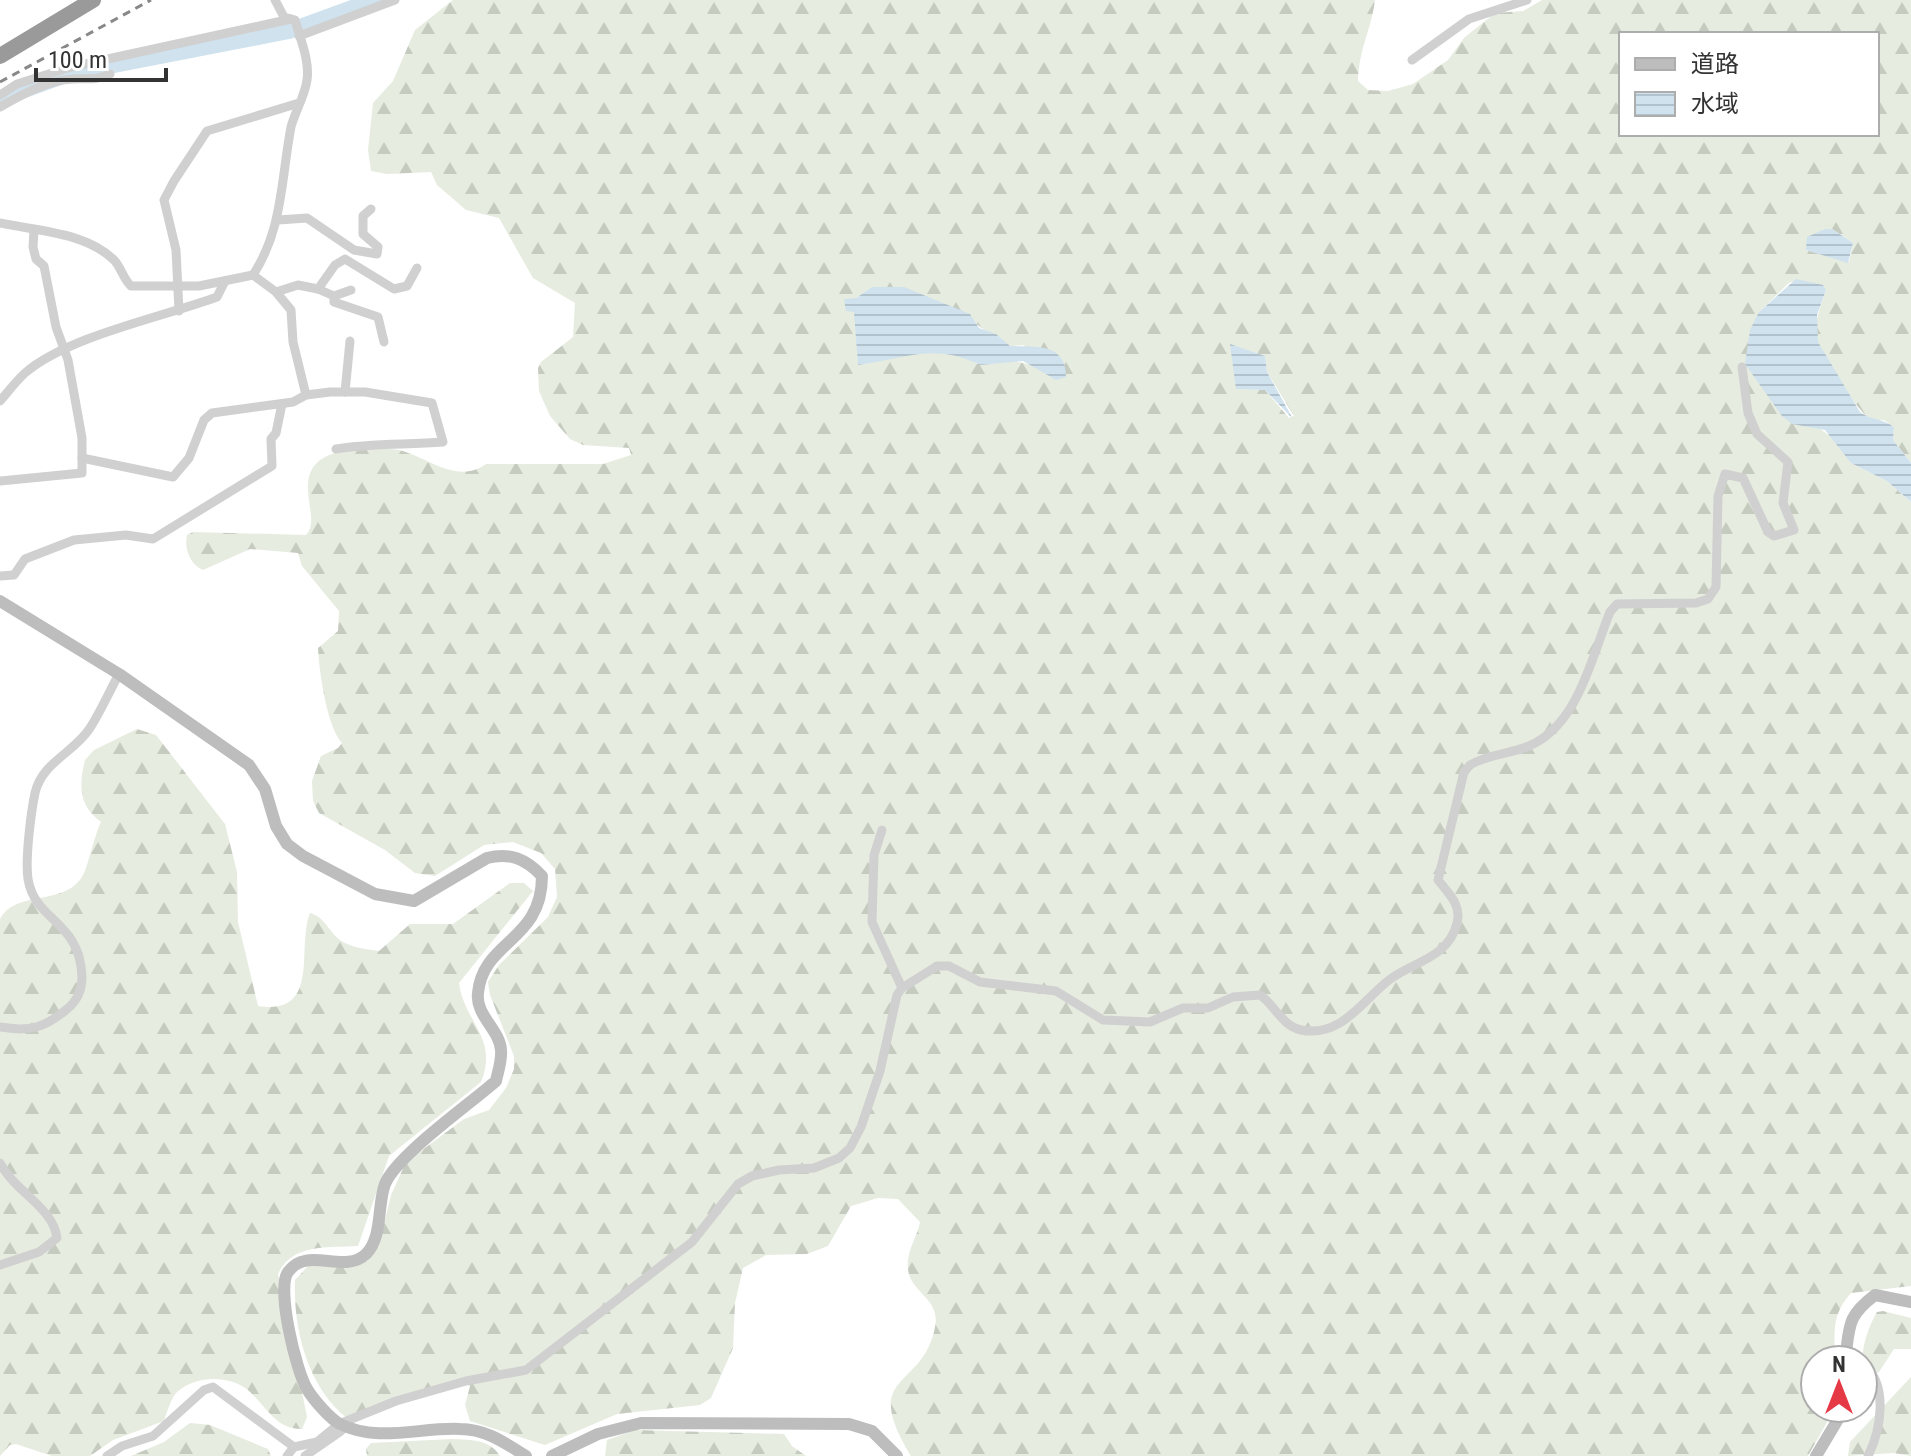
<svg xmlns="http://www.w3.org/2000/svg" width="1911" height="1456" font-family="'Roboto Condensed','Noto Sans JP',sans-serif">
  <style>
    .forest { fill: url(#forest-firs); fill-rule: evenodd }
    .water { fill: url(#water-rules) }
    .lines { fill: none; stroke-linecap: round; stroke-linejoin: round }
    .river { stroke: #cfe2ee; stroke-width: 16 }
    .street { stroke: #d0d0d0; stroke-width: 9 }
    .secondary { stroke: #bdbdbd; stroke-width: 12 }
    .highway { stroke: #9a9a9a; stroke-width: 16 }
    .rail { stroke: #888; stroke-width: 3; stroke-dasharray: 8 6; stroke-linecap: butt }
  </style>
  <defs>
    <pattern id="forest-firs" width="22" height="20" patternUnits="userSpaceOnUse" patternTransform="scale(2)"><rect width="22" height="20" fill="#e6ecdf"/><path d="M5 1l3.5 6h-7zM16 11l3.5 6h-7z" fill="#c6cbc0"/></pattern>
    <pattern id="water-rules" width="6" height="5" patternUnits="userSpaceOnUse" patternTransform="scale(2)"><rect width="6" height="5" fill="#cfe2ee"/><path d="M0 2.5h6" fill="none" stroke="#b2c2cd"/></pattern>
  </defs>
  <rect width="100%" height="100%" fill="#fff"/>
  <g class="forest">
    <path d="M453,0H1375C1371,31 1359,48 1358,81L1368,90L1388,91L1413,84L1448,60L1464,38L1495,13L1523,11L1542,0H1911V463L1893,440L1894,427L1884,420H1871C1856,409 1817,352 1816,334C1815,319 1821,305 1826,290L1790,282L1759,312L1819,428L1835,440L1851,463L1887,481L1911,502V1286L1851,1293C1830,1317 1836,1331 1834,1360H1815V1408H1831V1415L1808,1456H911C859,1371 923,1391 935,1327C941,1298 910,1293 908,1269C906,1251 917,1238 920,1222L898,1199L878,1198L851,1206L828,1246L807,1254L766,1255L743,1268L735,1303L733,1348L711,1398L700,1405L617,1414L545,1445L470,1421L465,1405L470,1386L463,1382L348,1419C308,1388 293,1330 295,1280L308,1266L367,1261L379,1245L391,1195L406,1162L464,1119L489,1110L506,1088L514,1069V1056L490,995L488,982L499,965L548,917L557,897L555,869L541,853L513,842L484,845L435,876L415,873L385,850L319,813L313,801L312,781L321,756L338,748L342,743C327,727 319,671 318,648L338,631L339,611L302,566L298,553L250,549L203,570C190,564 184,549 187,535L193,532L306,535C322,519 293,481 320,460C338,447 378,446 399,450C428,457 456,485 486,464H603L631,455L629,448L583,445L570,439L550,416L539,391L538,368L541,362L573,337L575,303L533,278L499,218L466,210L437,185L431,172L387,174L371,171L368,150L373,103L393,81L415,30ZM1621,34H1877V134H1621ZM1832,229L1853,243L1849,262L1806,250ZM872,287L971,318C977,327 1000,340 1010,346L1024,345L1050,377C1020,353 1010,365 977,364C945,337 894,360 858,365L856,298ZM1231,345L1265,356L1267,372L1294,416L1289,418L1265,390L1242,389Z"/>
    <path d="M137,729L156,735L225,824L237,872L238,922L258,1006C322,1016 296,947 310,913C325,917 329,932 340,940C351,948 366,949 379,951L410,924H453L510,883H524L533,891L459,983C464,1022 499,1038 481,1082L389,1156L358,1246C328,1248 292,1243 278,1274L307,1417L302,1429C276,1430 266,1406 248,1390C229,1375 196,1375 177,1392C171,1398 167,1412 164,1421L113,1440L90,1456H52L16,1444L10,1445L0,1456V919C17,889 62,907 82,877C88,868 94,836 101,822C78,805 79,785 85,760L94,750Z"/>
    <path d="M1883,1311L1911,1318V1349H1894L1879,1372L1866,1377C1857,1358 1867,1329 1877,1312Z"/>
    <polygon points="1911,1377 1911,1456 1894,1453 1848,1456 1850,1442"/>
    <polygon points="190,1423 210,1425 268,1449 271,1456 131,1456 164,1442"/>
    <polygon points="635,1430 784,1434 792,1446 806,1456 605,1456 607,1440"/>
    <path d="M452,1439C470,1440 490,1439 500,1456H367L366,1449L371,1443Z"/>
  </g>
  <g class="water">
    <polygon points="1825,229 1832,229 1853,243 1848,263 1806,250 1807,237"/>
    <path d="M1796,279L1823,285L1826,290L1817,315L1818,342L1860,412C1872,421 1883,418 1894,427L1893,440L1911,463V502L1887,481L1851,463L1825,430L1792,424L1782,416L1745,364L1750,330L1759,312Z"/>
    <path d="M872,287H904L970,314L979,328L996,334L1010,346C1035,347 1066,342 1066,377L1056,380L1023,361L980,365C934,342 905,359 858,365L854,312L846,311L844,299L856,298Z"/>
    <polygon points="1230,344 1265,356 1267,372 1293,419 1265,390 1236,389"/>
  </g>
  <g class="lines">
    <polyline class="river" points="0,99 68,74 289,31 374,0"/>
    <g class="street">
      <polyline points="299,36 395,0"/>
      <polyline points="1412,60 1469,19 1527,0"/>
      <polyline points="0,95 17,84 71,67 291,19"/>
      <path d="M0,107C21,95 48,80 73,79C88,78 96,81 110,74"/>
      <polyline points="278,220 307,218 354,250 377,254 378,247 363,234 363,216 371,209"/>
      <path d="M0,223C37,231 85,232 114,260C121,267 123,279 131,286H199L253,275L276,292L291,310L293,342L306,395"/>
      <path d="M253,275C283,229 281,179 291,127C295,111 305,96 307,80C310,61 300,38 295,20L284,17L275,0"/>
      <polyline points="318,289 334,296 351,290"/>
      <polyline points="276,292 298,285 318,289 335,265 345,259 394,289 407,286 417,268"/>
      <polyline points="334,296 334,302 378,317 384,342"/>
      <polyline points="179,311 176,250 164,200 174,181 207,131 299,103"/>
      <polyline points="345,392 350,341"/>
      <path d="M0,401C8,392 16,381 25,373C68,336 163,317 217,297L225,281"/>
      <path d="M82,458L173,477L189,458L204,420L212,413L293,402L306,395L330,392H365L432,403L443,442C407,445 372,443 336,449"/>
      <polyline points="0,481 82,473 82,438 68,360 56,327 44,266 36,259 33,247 34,230"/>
      <polyline points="0,576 14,575 25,559 74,540 126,535 153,539 272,466 271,439 276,433 282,404"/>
      <polyline points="882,830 874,855 872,922 902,988"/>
      <path d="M0,1027C29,1032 45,1028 67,1009C77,1001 82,990 82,977C80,920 35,922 28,879C25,859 31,812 35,793C42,762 74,753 90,728C101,711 109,692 119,674"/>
      <path d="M0,1163C16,1193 53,1207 57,1238L39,1252L0,1265"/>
      <path d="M1863,1364C1889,1384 1881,1430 1868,1456"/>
      <polyline points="107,1456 122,1446 153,1436 204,1390 213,1387 294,1447"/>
      <path d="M287,1456L294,1447L317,1442L339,1424L396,1401L466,1381L526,1370L692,1242L738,1184L752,1176L779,1170L814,1168L839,1158L850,1148L861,1127L880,1071L897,995L902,988L937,966H949L980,982L1056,991L1103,1020L1150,1022L1183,1008H1208L1233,997L1260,995C1275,1005 1282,1026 1301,1030C1341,1038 1362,1001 1389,980C1412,962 1449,958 1457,923C1462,905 1448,893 1438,880L1464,772L1470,765C1488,754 1510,754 1529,746C1578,726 1592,656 1610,612L1617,604L1696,603L1708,599L1716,587L1718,496L1725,474L1743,478L1768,532L1774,536L1794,530L1783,503L1788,462L1757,434L1748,413L1742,367"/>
      <polyline points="305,1456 341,1431 339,1424"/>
    </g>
    <g class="secondary">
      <path d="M0,601L119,674L249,765L265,789L276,826L287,844L303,856L375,894L414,901L487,858C510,852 526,859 542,876C542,942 483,940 478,993C475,1015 500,1030 501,1050C502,1061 498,1071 496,1081C470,1104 396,1156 385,1184C377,1205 383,1237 366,1254C344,1275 307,1245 288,1272C276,1288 296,1371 307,1389C313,1399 330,1419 340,1424C378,1443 420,1427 460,1429C486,1429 505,1443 526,1456"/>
      <path d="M1845,1360C1850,1326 1846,1317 1875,1295L1911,1302"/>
      <polyline points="552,1456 598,1434 641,1423 849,1424 872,1431 897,1456"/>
      <polyline points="1816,1456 1840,1416 1840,1408"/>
    </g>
    <polyline class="highway" points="0,56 93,0"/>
    <polyline class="rail" points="0,82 151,0"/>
  </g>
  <rect x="1619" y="32" width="260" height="104" fill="#ffffff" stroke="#adadad" stroke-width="2"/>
  <rect x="1635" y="58" width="40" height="12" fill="#bdbdbd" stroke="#adadad" stroke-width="2"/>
  <text x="1691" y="72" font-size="24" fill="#333333">道路</text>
  <rect x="1635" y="92" width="40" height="24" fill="url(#water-rules)" stroke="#adadad" stroke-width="2"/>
  <text x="1691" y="112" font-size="24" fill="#333333">水域</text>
  <g transform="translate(1839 1384)"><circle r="38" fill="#ffffff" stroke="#adadad" stroke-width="2"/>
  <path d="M0-6L14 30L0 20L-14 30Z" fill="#e63946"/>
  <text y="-12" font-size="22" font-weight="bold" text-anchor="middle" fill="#333333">N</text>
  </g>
  <path d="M36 68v12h130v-12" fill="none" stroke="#333333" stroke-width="4"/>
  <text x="48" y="68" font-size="24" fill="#333333" stroke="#ffffff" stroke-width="6" paint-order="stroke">100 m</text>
</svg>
